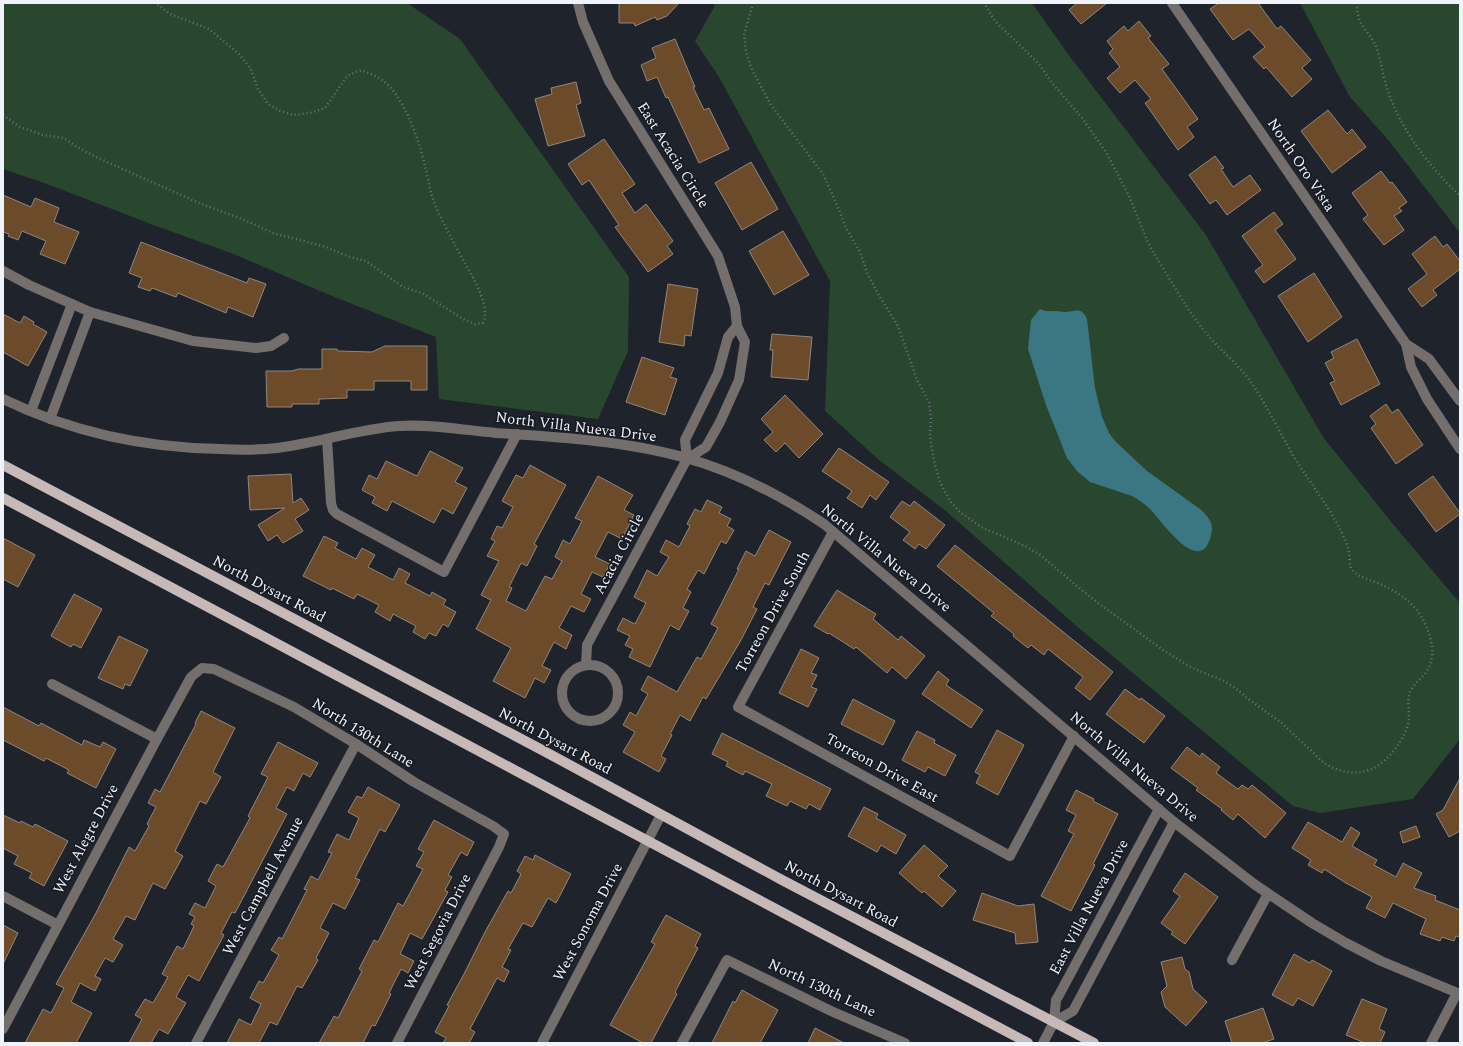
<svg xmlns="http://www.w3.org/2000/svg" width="1463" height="1046" font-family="Spectral,serif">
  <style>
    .green { fill: #29472f }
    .water { fill: #3a7783 }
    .building { fill: #6b4b29; stroke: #90877e }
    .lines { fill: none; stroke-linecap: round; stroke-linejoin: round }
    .path { stroke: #6d7179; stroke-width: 2.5; stroke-dasharray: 1 3; stroke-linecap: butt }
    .minor { stroke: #746e6d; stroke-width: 10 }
    .tertiary { stroke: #746e6d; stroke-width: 10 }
    .primary { stroke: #c6b9b8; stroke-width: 10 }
    .labels { text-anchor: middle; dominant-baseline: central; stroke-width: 3; stroke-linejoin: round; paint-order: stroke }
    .street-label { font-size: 15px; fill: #f0f3f9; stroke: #151a22 }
  </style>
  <rect width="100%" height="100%" fill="#1f232c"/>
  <g class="green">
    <polygon points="3,3 407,3 460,39 629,277 628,351 598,419 439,399 436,337 327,294 236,255 151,224 47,184 3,169"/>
    <polygon points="715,3 1032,3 1065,50 1206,235 1323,437 1397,529 1460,603 1460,739 1413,799 1320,813 1293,806 1080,629 946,511 879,460 825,411 830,281 719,77 695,41 714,7"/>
    <polygon points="1300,3 1460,3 1460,233 1390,142 1350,97"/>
  </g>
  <path class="water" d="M1040,309C1046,312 1049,311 1055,311C1059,311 1062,312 1065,312C1075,312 1081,306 1087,319L1095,388L1102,417L1109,433L1115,441L1147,471L1200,509C1205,514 1213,521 1212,530C1211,536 1209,545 1204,549C1188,561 1160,519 1150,509C1145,504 1139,500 1132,496L1090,482L1077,471L1067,458L1046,405L1028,349L1031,320Z"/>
  <g class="building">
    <polygon points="619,3 679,3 667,16 657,20 655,17 635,26 634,23 619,23"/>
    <polygon points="1077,3 1107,3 1081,24 1069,10"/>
    <polygon points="1219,3 1258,3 1277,29 1281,26 1311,60 1302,68 1312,79 1292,97 1266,67 1264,69 1253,57 1265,47 1249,29 1233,40 1210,9"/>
    <polygon points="1139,21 1151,36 1148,38 1169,64 1162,69 1198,119 1187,127 1194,137 1178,150 1145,103 1151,99 1135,80 1120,93 1107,78 1120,67 1109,53 1113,49 1107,41 1124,26 1128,31"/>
    <polygon points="675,39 695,87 693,87 704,110 709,108 729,149 699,163 668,97 666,98 657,77 647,81 641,65 656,58 652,48"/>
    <polygon points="576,82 581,103 576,105 585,136 548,146 535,99 552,94 551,88"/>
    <polygon points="1328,110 1347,134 1352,129 1366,147 1332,173 1301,131"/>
    <polygon points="604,139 635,184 622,193 635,213 646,204 673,241 667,246 673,254 648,272 615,227 619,225 589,180 582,185 568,164"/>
    <polygon points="1215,156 1224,168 1221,169 1233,187 1250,175 1261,190 1227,215 1216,200 1210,204 1189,175"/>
    <polygon points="751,162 778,209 742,230 715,183"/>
    <polygon points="1381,171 1390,183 1392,182 1407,202 1399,208 1402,211 1394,216 1404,230 1384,245 1363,219 1368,215 1352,193"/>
    <polygon points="3,195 31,207 35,198 59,208 54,222 79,232 65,264 40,254 46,241 22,231 18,240 8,236 9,234 3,232"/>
    <polygon points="1274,212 1283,224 1275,230 1296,259 1264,283 1255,271 1263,265 1242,236"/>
    <polygon points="783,231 809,275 774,295 749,251"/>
    <polygon points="1435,236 1443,247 1447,244 1460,261 1460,269 1433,290 1437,295 1422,307 1408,289 1427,274 1412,254"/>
    <polygon points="141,242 247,283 249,278 266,284 253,317 228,307 226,313 178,293 176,297 152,288 150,291 138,287 142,278 129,273"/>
    <polygon points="1314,273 1342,317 1308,342 1278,296"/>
    <polygon points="668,284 698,289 691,336 685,335 684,346 659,342"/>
    <polygon points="3,314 20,323 24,316 34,322 33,324 47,332 28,366 3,352"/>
    <polygon points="772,334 812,337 808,380 771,377 773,350 770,350"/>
    <polygon points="1357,339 1380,384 1341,405 1330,383 1335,381 1325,363 1334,358 1331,352"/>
    <polygon points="385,346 427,346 427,390 411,390 411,381 374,381 374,390 347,390 347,398 319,399 319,404 292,404 292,407 267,407 266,371 292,371 298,369 322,369 322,349 337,349 338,351 372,352"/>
    <polygon points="642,357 674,368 670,377 677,379 665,415 626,402"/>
    <polygon points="785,395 823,434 799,458 785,443 776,452 764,440 773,432 761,419"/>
    <polygon points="1386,404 1392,413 1398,409 1423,445 1396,464 1371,428 1376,424 1370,416"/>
    <polygon points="839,448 889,482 876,500 870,495 862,508 847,498 852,491 822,471"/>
    <polygon points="430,451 463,468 455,482 467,488 453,514 442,508 434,523 392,501 387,511 372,503 375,497 362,490 369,475 377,479 386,461 417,476"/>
    <polygon points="530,465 566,485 534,544 537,546 527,566 521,563 509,587 512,588 506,601 526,611 545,576 552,579 562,561 555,557 563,540 570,544 582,521 575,518 598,476 633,495 624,510 634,515 622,539 608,532 595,557 610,564 603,577 592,572 581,594 591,599 584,612 571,606 559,628 572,635 566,649 554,642 542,666 551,670 544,683 535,678 525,698 493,681 511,648 476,629 491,600 481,595 499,561 487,556 495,541 491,539 497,526 502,528 513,507 502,501 516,475 523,478"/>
    <polygon points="291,474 293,503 301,498 309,510 295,519 303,531 283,543 277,535 268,541 258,525 285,508 250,510 248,476"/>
    <polygon points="1433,476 1460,513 1460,514 1436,532 1408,494"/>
    <polygon points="707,500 722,507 719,513 731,519 727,526 734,530 726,544 721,541 704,574 698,570 687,589 691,592 683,608 689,611 679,630 670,625 650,667 629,657 633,649 625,645 630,636 617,630 623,618 635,624 646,603 634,597 647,570 657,576 669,557 660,552 666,540 679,547 690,526 687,524 695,509 701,512"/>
    <polygon points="902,501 910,506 914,501 945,525 926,549 919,544 915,549 903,540 910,532 890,517"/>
    <polygon points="769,530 791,542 769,585 765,583 753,607 757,609 741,640 706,699 703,697 690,721 680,715 670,734 672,735 661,756 666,759 659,772 623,752 635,732 623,725 630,712 636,716 648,694 641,690 648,676 677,692 697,657 701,659 718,628 711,624 739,569 737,569 746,551 755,556"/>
    <polygon points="324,536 338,543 335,548 356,559 362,548 375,555 368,567 393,580 399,568 410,574 405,583 430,596 432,592 446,600 443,605 456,612 448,627 443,624 436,636 429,633 425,639 413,632 416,626 393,614 390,621 375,612 379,605 357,594 354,599 332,588 331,590 303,576"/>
    <polygon points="3,538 35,555 18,587 3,579"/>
    <polygon points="955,545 1113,672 1090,700 1075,688 1083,677 1048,649 1044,655 1031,645 1028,648 1013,636 1014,634 991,616 994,613 937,566"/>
    <polygon points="837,590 876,614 873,619 898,640 901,636 925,656 906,679 892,667 887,673 856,647 854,649 829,633 828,634 814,626"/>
    <polygon points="74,594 102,609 81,648 73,644 71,647 51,636"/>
    <polygon points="119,636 148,650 130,686 125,684 123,689 98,678"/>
    <polygon points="801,649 819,658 811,673 817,675 811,687 817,689 808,707 779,693"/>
    <polygon points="938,671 949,680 946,685 983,710 971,728 922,694"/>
    <polygon points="1125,689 1140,700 1141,698 1165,716 1144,743 1106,714"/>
    <polygon points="853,699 895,721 883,745 841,724"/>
    <polygon points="3,707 39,726 41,723 82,745 84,740 100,747 103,742 116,749 96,788 67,773 69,770 46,758 44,761 3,740"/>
    <polygon points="201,711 235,728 213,772 221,777 206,804 200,801 175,851 183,856 165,889 153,883 135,920 126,916 113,939 123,945 113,962 105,958 95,976 101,979 95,991 80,983 71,1002 92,1013 76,1043 25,1043 43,1009 51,1013 64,988 56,984 96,913 129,847 135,851 149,826 147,824 156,807 148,803 155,789 160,792 196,724 195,723"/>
    <polygon points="997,730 1024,745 998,795 976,783 980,775 975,772"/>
    <polygon points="917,731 935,740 934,743 956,755 945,776 928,767 925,772 902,760"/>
    <polygon points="722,733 831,789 820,810 809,804 806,809 790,801 787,806 766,796 772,784 745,771 743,775 726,766 728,762 712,754"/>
    <polygon points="278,742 318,763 310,777 303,773 294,791 287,787 276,808 287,814 235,913 232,912 221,933 224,935 199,981 188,975 176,997 186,1003 168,1034 159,1029 151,1043 129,1043 142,1019 135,1015 145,999 153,1003 168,977 162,974 177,946 183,949 194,926 191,924 195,917 189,914 195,903 205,908 216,886 208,881 217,864 223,867 250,818 248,816 268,777 261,774"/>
    <polygon points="1187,747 1200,757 1202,753 1220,767 1216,773 1238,789 1242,785 1248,789 1252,785 1286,813 1265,838 1238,814 1233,820 1221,810 1222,809 1196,790 1198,788 1171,768"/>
    <polygon points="1460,778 1460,831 1449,837 1436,814 1443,810"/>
    <polygon points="368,787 400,805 385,832 380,829 355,878 360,880 345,909 333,903 320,928 329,933 316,958 318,960 302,988 297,986 277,1025 270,1022 259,1043 227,1043 239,1019 251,1025 261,1004 250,998 259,981 263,983 279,955 271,950 279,937 282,939 307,890 304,889 311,876 318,880 332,853 328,852 337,834 349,840 359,818 348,812 357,796 362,798"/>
    <polygon points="1076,790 1094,799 1093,801 1118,814 1093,864 1095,865 1071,911 1041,896 1074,834 1068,831 1076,815 1066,810"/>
    <polygon points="864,807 878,814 876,818 906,835 896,854 881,845 877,852 848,836"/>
    <polygon points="3,815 20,823 21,821 33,827 35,824 68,841 44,886 29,878 32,873 14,864 18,856 3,848"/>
    <polygon points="434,820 474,842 467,856 461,852 448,875 452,877 445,890 448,892 422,939 410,933 400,954 414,961 408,973 401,969 389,993 391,994 375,1026 372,1025 363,1043 319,1043 334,1016 338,1018 362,971 359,969 374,940 378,942 398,903 403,906 423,869 416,866 424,852 418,849"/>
    <polygon points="1308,822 1342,842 1351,827 1360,833 1352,846 1377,860 1374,865 1396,877 1403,863 1422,873 1414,888 1436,896 1435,900 1460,910 1460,937 1456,936 1454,941 1442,937 1440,941 1420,934 1426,919 1393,903 1385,918 1366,908 1372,897 1346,883 1324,869 1322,873 1308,865 1311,860 1292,848"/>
    <polygon points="1416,826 1420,837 1403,843 1400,832"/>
    <polygon points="924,845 948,866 938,876 956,891 942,907 924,891 922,893 899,873"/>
    <polygon points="535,855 571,874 556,903 548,898 532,927 523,923 508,949 511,950 502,967 509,971 504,982 497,978 470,1029 475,1032 469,1043 443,1043 446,1038 435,1032 449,1006 447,1005 464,974 485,932 508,891 511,893 521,874 517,871 525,856 533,860"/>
    <polygon points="1185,873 1218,897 1185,944 1171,934 1173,932 1161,923 1180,896 1173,891"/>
    <polygon points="982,893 1018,906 1034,904 1038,942 1016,944 1015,933 973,920"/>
    <polygon points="666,915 701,934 695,946 698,948 675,992 677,994 651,1043 643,1043 610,1025 655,944 651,942"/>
    <polygon points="3,925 18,933 3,964"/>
    <polygon points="1294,954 1310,963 1312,960 1332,971 1313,1006 1298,998 1293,1006 1272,995"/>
    <polygon points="1182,957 1185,969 1189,972 1193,989 1207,1002 1186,1026 1165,1007 1161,992 1167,986 1161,962"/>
    <polygon points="742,990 778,1010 760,1043 712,1043 733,1001 735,1003"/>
    <polygon points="1362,999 1387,1009 1379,1029 1385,1032 1380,1043 1365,1043 1346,1035"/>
    <polygon points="1263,1008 1274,1039 1262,1043 1232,1043 1225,1021"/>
    <polygon points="815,1028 844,1043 808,1043"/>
  </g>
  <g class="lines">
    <g class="path">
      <path d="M753,3L744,35L746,52L752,70L771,105L823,174L837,205L846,228L860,252L868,275L881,299L898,326L917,380L929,402L931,417L930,436L934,461L940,482L950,501L960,512L981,527L1025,546L1039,554L1090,597L1163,650L1192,668L1224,681L1238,690L1247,698L1283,724L1324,763C1343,775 1366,777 1384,761C1396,750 1409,732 1409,716C1409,708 1407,700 1410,692C1413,686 1418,681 1423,676C1433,665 1434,651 1430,637C1421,606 1402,593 1373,581C1366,579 1357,576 1352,570C1349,565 1350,558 1349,553C1348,544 1343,535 1339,527C1326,503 1309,481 1294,457C1280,433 1268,408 1253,385C1239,364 1217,348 1202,328C1184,305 1169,277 1153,252L1147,240L1129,196L1106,152L1082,118L1052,83L1039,64L995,21L984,3"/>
      <path d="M1357,3C1356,27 1370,30 1377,49C1381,61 1382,73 1386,85C1399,128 1428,165 1460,196"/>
      <path d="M3,115L20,127L43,135L64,138L77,147L98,158L199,203L242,219L273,233L326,247L350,257L366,261L403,287L422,293L463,319L475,324L483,323C493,303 463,262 454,243C446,228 437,212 432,196C429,187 428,176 425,167C421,147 411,118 400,101C390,84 381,77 361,70L347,76L325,108L310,113L293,115L280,111L268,104L258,89L251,69L239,54L209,29L170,14L156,3"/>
    </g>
    <g class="minor">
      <polyline points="578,3 583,22 609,81 718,256 735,307 737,326 745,342 739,380 720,422 706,447 687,459 587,645 586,665"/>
      <polyline points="1172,3 1406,344 1429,359 1460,401"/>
      <polyline points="3,271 29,285 90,312 193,341 256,348 271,346 284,338"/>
      <polyline points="1406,344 1411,367 1427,399 1460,449"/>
      <path d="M3,399C71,432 146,448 221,449C240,450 259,450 277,448C318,443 357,429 399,426C431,424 464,430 496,433C558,437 627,441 686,458C736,472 782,496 824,524L1174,822L1254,884L1312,923L1346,943L1381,961L1460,994"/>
      <polyline points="31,411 72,304"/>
      <polyline points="50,419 90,312"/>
      <polyline points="327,439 331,503 333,510 337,514 444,572 517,434"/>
      <polyline points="687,459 685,440 718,373 728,337 737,326"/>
      <polyline points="833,532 738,707 1010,856 1074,736"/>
      <circle cx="590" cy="693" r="28"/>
      <polyline points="52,684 157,739"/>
      <polyline points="3,896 58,925"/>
      <polyline points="1232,960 1268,894"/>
      <polyline points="1054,1022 1073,1011 1174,822"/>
      <polyline points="3,1029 157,739 191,677 202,668 214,669 294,707 356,744 414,782 493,826 504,834 499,847 397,1043"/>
      <polyline points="196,1043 356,744"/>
      <polyline points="682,1043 727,960 831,1011 905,1043"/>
      <polyline points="1043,1043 1054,1022 1056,1000 1059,995 1159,809"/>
      <polyline points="1431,1043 1457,993"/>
    </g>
    <polyline class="tertiary" points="542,1043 661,815"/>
    <g class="primary">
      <polyline points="3,465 542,750 782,880 1094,1043"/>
      <polyline points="3,498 1028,1043"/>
    </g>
  </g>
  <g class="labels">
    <g class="street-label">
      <text transform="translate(673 155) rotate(58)">East Acacia Circle</text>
      <text transform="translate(1301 165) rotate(56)">North Oro Vista</text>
      <text transform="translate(576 427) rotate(7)">North Villa Nueva Drive</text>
      <text transform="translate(619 554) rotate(-62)">Acacia Circle</text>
      <text transform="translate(886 558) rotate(39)">North Villa Nueva Drive</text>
      <text transform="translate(269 589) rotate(28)">North Dysart Road</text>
      <text transform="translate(773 612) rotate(-61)">Torreon Drive South</text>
      <text transform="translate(363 733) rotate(32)">North 130th Lane</text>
      <text transform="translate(555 741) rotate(28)">North Dysart Road</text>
      <text transform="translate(1134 767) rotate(40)">North Villa Nueva Drive</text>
      <text transform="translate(882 768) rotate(29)">Torreon Drive East</text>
      <text transform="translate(86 839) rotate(-62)">West Alegre Drive</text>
      <text transform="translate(263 886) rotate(-62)">West Campbell Avenue</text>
      <text transform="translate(841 894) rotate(28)">North Dysart Road</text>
      <text transform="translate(1089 907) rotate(-62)">East Villa Nueva Drive</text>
      <text transform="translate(588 922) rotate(-62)">West Sonoma Drive</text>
      <text transform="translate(438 932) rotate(-63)">West Segovia Drive</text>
      <text transform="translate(822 988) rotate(25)">North 130th Lane</text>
    </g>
  </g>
  <rect width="1463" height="1046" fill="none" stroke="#f0f3f9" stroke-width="8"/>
</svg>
